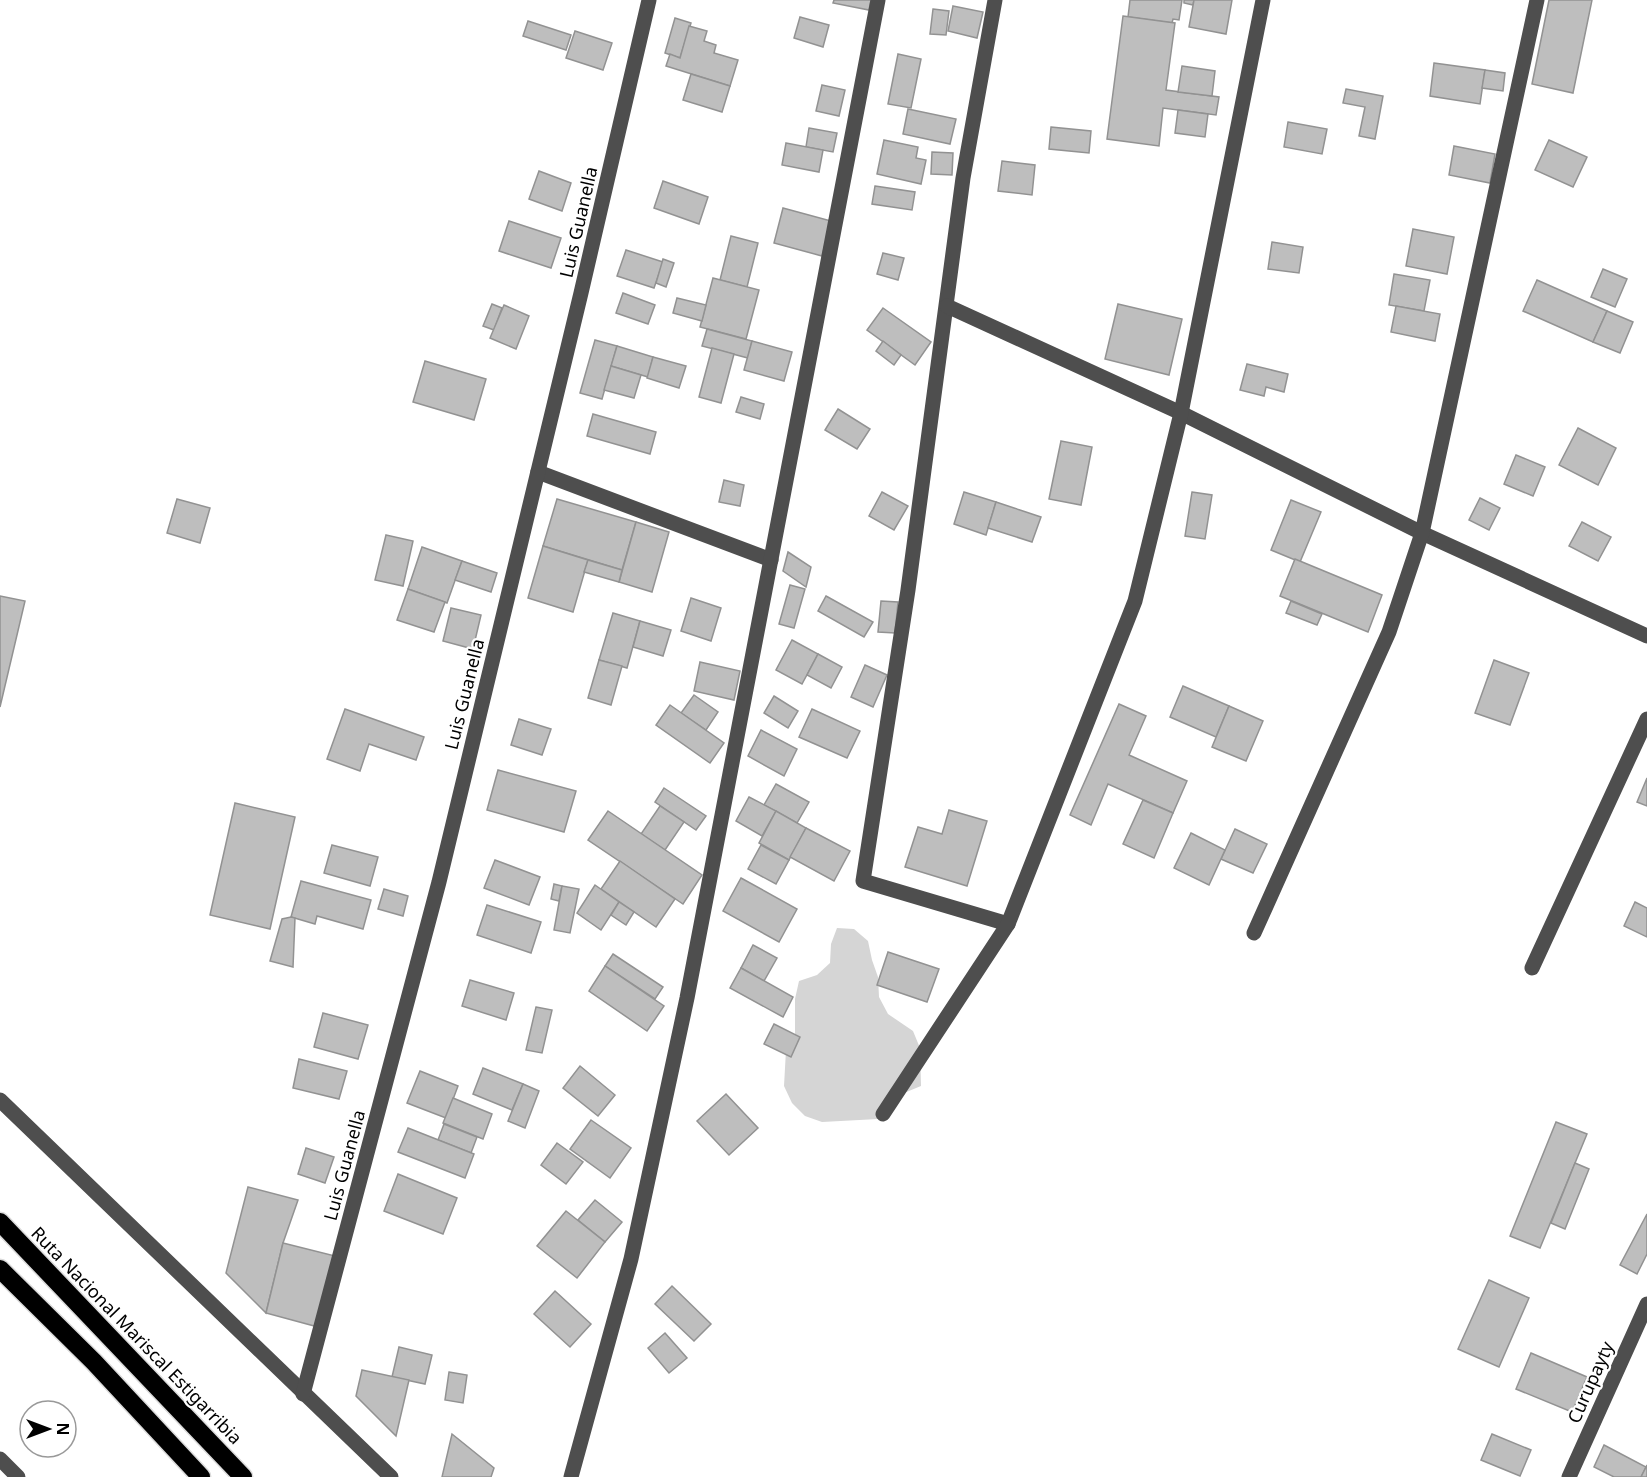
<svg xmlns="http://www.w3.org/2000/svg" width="1647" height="1477" font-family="'Noto Sans',sans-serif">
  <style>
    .green { fill: #d5d5d5 }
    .building { fill: #bebebe; stroke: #929292; stroke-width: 1.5 }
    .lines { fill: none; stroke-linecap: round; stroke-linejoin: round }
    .highway-casing { stroke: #dbdbdb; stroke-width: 21 }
    .minor { stroke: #4e4e4e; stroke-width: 15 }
    .highway { stroke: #000; stroke-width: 18 }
    .labels { text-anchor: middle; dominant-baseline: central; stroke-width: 4.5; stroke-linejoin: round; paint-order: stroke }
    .street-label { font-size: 18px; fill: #000; stroke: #fff }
  </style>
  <rect width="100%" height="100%" fill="#fff"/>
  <polygon class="green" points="837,928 854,929 868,941 872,960 878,977 879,997 888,1014 913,1031 920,1048 921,1086 904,1093 878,1119 822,1122 805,1116 792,1103 784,1086 786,1050 795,1036 795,999 799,981 817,975 830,963 831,944"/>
  <g class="building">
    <polygon points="834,0 871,0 869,10 833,3"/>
    <polygon points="1130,0 1182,0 1179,20 1173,19 1172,23 1128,17"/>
    <polygon points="1184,0 1194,0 1193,5 1184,3"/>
    <polygon points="1194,0 1232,0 1226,34 1189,27"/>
    <polygon points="1549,0 1592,0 1573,93 1532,84"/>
    <polygon points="953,6 983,12 977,38 948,31"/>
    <polygon points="933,9 949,11 946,35 930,34"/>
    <polygon points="1123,16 1175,23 1166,90 1219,97 1216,115 1163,108 1159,146 1107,139"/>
    <polygon points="800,17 829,25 823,47 794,38"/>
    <polygon points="675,18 691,23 680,58 665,53"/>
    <polygon points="528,21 571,35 566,50 523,36"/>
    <polygon points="689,26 707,31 704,41 716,45 714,53 738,60 730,86 666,66 670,54 680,58"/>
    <polygon points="575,31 612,43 603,70 566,58"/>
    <polygon points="898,54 921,59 911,108 888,104"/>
    <polygon points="1434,63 1485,70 1480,104 1430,96"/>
    <polygon points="1182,66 1215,71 1212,96 1178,92"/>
    <polygon points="1485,70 1505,73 1503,91 1482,88"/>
    <polygon points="691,74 730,86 722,112 683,100"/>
    <polygon points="822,85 845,90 839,116 816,111"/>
    <polygon points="1346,89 1383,96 1375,139 1359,136 1365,107 1343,103"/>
    <polygon points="908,109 956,119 950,144 903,134"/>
    <polygon points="1178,110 1208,114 1205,137 1175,133"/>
    <polygon points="1288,122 1327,129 1322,154 1284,147"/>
    <polygon points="1051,127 1091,131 1089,153 1049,149"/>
    <polygon points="809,128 837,133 833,152 806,147"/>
    <polygon points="884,140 918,147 916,158 926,160 921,184 877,174"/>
    <polygon points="1549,140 1587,157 1573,187 1535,170"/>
    <polygon points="786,143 823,150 819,172 782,165"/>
    <polygon points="1454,146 1495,154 1490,183 1449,175"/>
    <polygon points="932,152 953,153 952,175 931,174"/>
    <polygon points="1002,161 1035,165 1032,195 998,191"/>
    <polygon points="539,171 571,183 562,211 529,199"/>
    <polygon points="663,181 708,197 699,224 654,208"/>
    <polygon points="875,186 915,192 912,210 872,204"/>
    <polygon points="783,208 831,221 822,256 774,243"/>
    <polygon points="509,221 561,238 551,268 499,251"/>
    <polygon points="1413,229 1454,237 1447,274 1406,266"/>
    <polygon points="731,236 758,243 747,287 720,280"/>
    <polygon points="1272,242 1303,247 1299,273 1268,269"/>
    <polygon points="626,250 663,262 654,288 617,276"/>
    <polygon points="883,253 904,258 898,280 877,274"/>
    <polygon points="663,259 674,263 666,287 656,283"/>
    <polygon points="1603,269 1627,279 1615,307 1591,297"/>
    <polygon points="1394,274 1430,280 1424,311 1389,305"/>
    <polygon points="713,278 759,290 746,339 700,327"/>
    <polygon points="1537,280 1607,311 1593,342 1523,311"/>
    <polygon points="623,293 655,305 648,324 616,313"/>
    <polygon points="677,298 706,305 702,321 673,313"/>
    <polygon points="492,304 502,308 494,330 483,326"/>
    <polygon points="1118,304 1182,319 1169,375 1105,359"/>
    <polygon points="504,305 529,316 516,349 490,338"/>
    <polygon points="1396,306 1440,314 1435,341 1391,332"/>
    <polygon points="883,308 931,342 915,365 867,330"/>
    <polygon points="1607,311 1633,322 1620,353 1593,342"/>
    <polygon points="707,329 752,341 748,358 702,346"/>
    <polygon points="595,340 617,346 602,399 580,393"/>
    <polygon points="752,341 792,352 784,381 744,370"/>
    <polygon points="883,341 901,355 894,365 876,351"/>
    <polygon points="617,346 653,357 648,377 611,366"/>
    <polygon points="712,348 734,354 721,403 699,397"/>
    <polygon points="653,357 686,366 679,388 647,378"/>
    <polygon points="425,361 486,379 474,420 413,402"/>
    <polygon points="1247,364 1288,374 1284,392 1266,387 1264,396 1240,390"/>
    <polygon points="611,366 641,375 634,398 604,390"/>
    <polygon points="741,397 764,404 760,419 736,412"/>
    <polygon points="838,409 870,429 857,449 825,430"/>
    <polygon points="593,414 656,432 650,454 587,436"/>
    <polygon points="1578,428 1616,448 1598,485 1559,465"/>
    <polygon points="1061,441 1092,447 1081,505 1049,499"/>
    <polygon points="1516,455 1545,467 1533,496 1504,484"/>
    <polygon points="724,480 744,485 740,506 719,502"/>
    <polygon points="882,492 908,506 894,530 869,516"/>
    <polygon points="964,492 996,502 986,535 954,524"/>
    <polygon points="1192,492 1212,495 1205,539 1185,536"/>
    <polygon points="1480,498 1500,508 1489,530 1469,520"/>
    <polygon points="177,499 210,508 200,543 167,533"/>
    <polygon points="557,499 636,522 622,570 543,546"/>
    <polygon points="1291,500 1321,512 1300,562 1271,550"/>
    <polygon points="996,502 1041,517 1032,542 988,528"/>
    <polygon points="636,522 669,532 652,592 619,582"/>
    <polygon points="1582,522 1611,537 1598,561 1569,546"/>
    <polygon points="386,535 413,541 403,586 375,580"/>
    <polygon points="543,546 588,560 573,612 528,598"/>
    <polygon points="422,547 462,561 447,603 408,589"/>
    <polygon points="788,552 811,567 806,587 783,571"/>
    <polygon points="1295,559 1382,595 1368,632 1280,596"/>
    <polygon points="588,560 622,570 619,582 584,572"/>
    <polygon points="462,561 497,573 491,592 455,580"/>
    <polygon points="790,585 805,589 794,628 779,624"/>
    <polygon points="408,589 445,602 434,632 397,620"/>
    <polygon points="0,596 25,601 0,707"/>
    <polygon points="826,596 873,622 864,637 818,611"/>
    <polygon points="691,598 721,608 711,641 681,631"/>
    <polygon points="881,601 898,602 895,633 878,632"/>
    <polygon points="1291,601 1322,614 1317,625 1286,613"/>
    <polygon points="451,608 481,615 473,649 443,641"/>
    <polygon points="613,613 640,621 627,668 599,660"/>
    <polygon points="640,621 671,630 663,656 633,647"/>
    <polygon points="792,640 818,654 802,684 776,670"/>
    <polygon points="818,654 842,667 831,688 807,675"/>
    <polygon points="599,660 622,666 611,705 588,698"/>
    <polygon points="1494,660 1529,673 1510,725 1475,713"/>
    <polygon points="700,662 740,671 734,700 694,691"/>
    <polygon points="865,665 887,675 873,707 851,697"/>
    <polygon points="1183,686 1229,706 1216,737 1170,717"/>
    <polygon points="694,695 718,712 706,730 681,713"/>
    <polygon points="774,696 798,711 788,728 764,713"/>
    <polygon points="1119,704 1146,716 1129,755 1187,781 1173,813 1108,784 1091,825 1070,815"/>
    <polygon points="670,705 724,743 710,763 656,725"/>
    <polygon points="1229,706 1263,721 1246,761 1212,747"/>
    <polygon points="345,709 424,737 416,760 369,744 360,771 327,759"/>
    <polygon points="812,709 860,731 847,758 799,737"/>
    <polygon points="519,719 551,729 542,755 511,745"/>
    <polygon points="761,730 797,749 784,776 748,756"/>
    <polygon points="498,770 576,791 564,832 487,810"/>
    <polygon points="1647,778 1647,806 1637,802"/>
    <polygon points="776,784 809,802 797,823 764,805"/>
    <polygon points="664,788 706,816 696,830 655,802"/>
    <polygon points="749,797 776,811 762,836 736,821"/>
    <polygon points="1143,800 1173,813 1154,858 1123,844"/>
    <polygon points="235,803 295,817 270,929 210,915"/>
    <polygon points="660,806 684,822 665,850 641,834"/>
    <polygon points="949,810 987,821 967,886 905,867 918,827 942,834"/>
    <polygon points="608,811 702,875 683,904 588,840"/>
    <polygon points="776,811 806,828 789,860 759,843"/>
    <polygon points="806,828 850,851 834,881 790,857"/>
    <polygon points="1235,829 1267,844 1253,873 1221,859"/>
    <polygon points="1191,833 1225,850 1209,885 1174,868"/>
    <polygon points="332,845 378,857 370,886 324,873"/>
    <polygon points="761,845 789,860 776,884 748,869"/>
    <polygon points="495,860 540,877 529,905 484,888"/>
    <polygon points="620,861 675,899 656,927 601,889"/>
    <polygon points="741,878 797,909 779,942 723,911"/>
    <polygon points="301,881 371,900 363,929 317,916 315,924 291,917"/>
    <polygon points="554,884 562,886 559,901 551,899"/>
    <polygon points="595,885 619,902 601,930 577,913"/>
    <polygon points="562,886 579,889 570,933 554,930"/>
    <polygon points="384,889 408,896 403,916 378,909"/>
    <polygon points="619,902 634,912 626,925 611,915"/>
    <polygon points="1635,902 1647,908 1647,937 1624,926"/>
    <polygon points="487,905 541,922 531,953 477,935"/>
    <polygon points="291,917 295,918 293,967 270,961 282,919"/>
    <polygon points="753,945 777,958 764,981 741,968"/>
    <polygon points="888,952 939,969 927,1002 877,985"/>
    <polygon points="613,954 663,987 655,999 605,966"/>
    <polygon points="605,966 664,1006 647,1031 589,991"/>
    <polygon points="741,968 793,997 783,1017 730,988"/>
    <polygon points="470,980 514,993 506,1020 462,1006"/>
    <polygon points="536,1007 552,1010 542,1053 526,1050"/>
    <polygon points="323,1013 368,1025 358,1059 314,1047"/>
    <polygon points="774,1024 800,1037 791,1057 764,1044"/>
    <polygon points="299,1059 347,1071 339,1099 293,1088"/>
    <polygon points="580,1066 615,1095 598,1116 563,1088"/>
    <polygon points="483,1068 523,1084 512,1110 473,1094"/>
    <polygon points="420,1071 458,1086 446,1118 407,1103"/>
    <polygon points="523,1084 539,1091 525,1128 508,1121"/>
    <polygon points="726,1094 758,1128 729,1155 697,1121"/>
    <polygon points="453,1098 492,1114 483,1139 443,1123"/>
    <polygon points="591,1120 631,1148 610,1178 570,1149"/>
    <polygon points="1556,1122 1587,1134 1540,1248 1510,1236"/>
    <polygon points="444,1124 477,1137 471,1153 438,1140"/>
    <polygon points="408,1128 474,1154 465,1178 398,1152"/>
    <polygon points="557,1143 583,1162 566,1184 541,1165"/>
    <polygon points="306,1148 334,1157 325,1183 298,1174"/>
    <polygon points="1575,1163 1589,1169 1565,1229 1551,1223"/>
    <polygon points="398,1174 457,1198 443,1234 384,1211"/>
    <polygon points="248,1187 298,1200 283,1243 266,1313 226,1273"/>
    <polygon points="595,1200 622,1222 605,1242 578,1220"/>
    <polygon points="566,1211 605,1242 577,1278 537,1246"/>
    <polygon points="1647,1214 1647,1254 1637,1274 1620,1265"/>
    <polygon points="283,1243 335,1256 318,1327 266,1313"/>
    <polygon points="1489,1280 1529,1298 1499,1367 1458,1349"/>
    <polygon points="672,1286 711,1324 694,1341 655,1304"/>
    <polygon points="555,1291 591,1324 570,1347 534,1314"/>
    <polygon points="665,1333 687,1358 669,1373 648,1348"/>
    <polygon points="399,1347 432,1355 425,1384 392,1377"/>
    <polygon points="1531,1353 1587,1377 1572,1412 1516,1389"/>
    <polygon points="362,1370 409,1380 396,1436 356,1396"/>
    <polygon points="449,1372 467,1375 463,1403 445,1400"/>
    <polygon points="452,1434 494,1468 491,1477 442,1477"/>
    <polygon points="1492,1434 1531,1450 1520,1476 1481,1460"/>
    <polygon points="1604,1445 1646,1467 1641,1477 1614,1477 1594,1467"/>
    <polygon points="1647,1465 1647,1477 1641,1477"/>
  </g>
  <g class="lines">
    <defs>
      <g id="highway">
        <polyline points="0,1222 243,1477"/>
        <polyline points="0,1269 94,1362 201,1477"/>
      </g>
    </defs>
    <use href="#highway" class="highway-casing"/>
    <g class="minor">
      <polyline points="995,0 963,178 908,590 863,881 1008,924"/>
      <polyline points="947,306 1181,413 1422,533 1647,636"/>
      <polyline points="538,472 771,560"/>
      <polyline points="1254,933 1389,632 1422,533 1537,0"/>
      <polyline points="1532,968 1647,719"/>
      <polyline points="0,1100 391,1477"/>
      <polyline points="883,1114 1008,924 1135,601 1181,413 1263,0"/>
      <polyline points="303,1394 439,882 581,293 649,0"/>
      <polyline points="0,1459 18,1477"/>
      <polyline points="571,1477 631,1259 687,998 878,0"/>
      <polyline points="1569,1477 1647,1304"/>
    </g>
    <use href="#highway" class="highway"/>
  </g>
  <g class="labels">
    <g class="street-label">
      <text transform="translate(578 222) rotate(-77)">Luis Guanella</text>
      <text transform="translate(464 694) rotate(-76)">Luis Guanella</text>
      <text transform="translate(344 1165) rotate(-75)">Luis Guanella</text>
      <text transform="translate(137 1335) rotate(46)">Ruta Nacional Mariscal Estigarribia</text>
      <text transform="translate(1590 1382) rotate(-66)">Curupayty</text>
    </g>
  </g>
  <g transform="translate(48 1429) rotate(90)"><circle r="28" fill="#ffffff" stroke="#999999" stroke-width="1.5"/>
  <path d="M0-4.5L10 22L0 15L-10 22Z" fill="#000000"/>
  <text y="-9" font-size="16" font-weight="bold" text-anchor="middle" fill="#000000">N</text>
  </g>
</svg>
